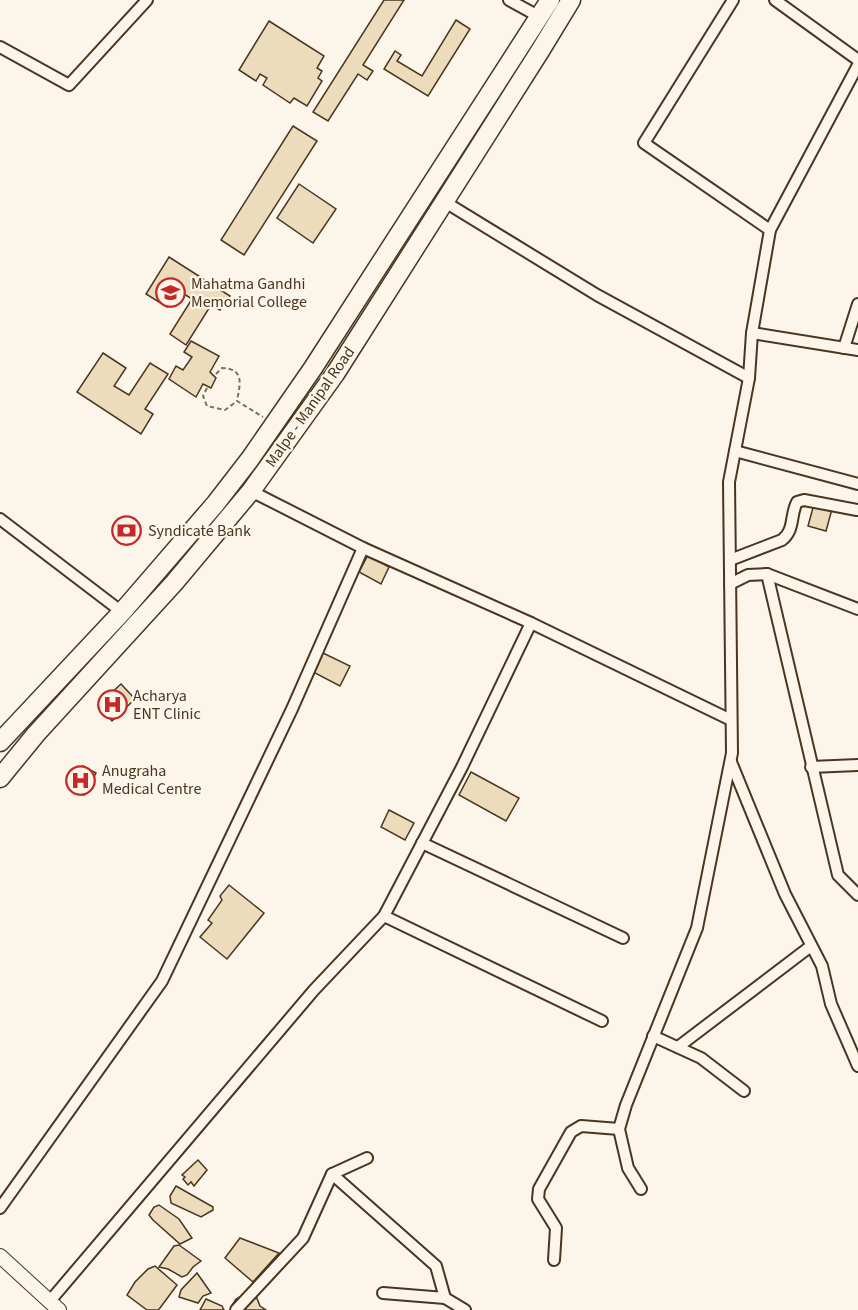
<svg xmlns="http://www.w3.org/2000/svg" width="858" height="1310" font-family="'Source Sans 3',sans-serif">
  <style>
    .building { fill: #ecdcbc; stroke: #4a3520; stroke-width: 1.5 }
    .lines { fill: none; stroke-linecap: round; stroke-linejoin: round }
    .minor-casing { stroke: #4a3520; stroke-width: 14 }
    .tertiary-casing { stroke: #4a3520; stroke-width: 16 }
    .trunk-casing { stroke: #4a3520; stroke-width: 21 }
    .path { stroke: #7f6f5c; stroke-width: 2; stroke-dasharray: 4.5 3; stroke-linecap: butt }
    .minor { stroke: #fbf6e9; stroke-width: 10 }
    .tertiary { stroke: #fbf6e9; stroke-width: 14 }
    .trunk { stroke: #fbf6e9; stroke-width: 18 }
    .labels { text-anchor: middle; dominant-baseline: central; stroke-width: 4.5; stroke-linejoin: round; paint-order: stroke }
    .poi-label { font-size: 16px; fill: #4a3520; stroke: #fbf6e9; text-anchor: start }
    .street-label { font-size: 16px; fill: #4a3520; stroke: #fbf6e9 }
  </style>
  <rect width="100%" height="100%" fill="#fbf6e9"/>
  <g class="building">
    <polygon points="384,0 404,0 363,65 373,71 367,80 358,74 328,121 313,112"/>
    <polygon points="456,20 470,29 428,96 384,69 395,51 401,55 397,61 422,76"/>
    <polygon points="269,21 324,56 317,68 322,71 318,78 322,81 307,106 294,98 290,103 263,85 267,78 260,74 256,81 239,70"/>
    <polygon points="293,126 317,141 244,255 221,240"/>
    <polygon points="299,184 336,209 313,243 277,218"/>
    <polygon points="169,257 230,296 220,310 211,305 186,345 170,334 192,299 178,290 167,307 146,294"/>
    <polygon points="191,341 219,356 210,372 216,378 211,388 203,384 196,397 169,379 176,366 183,370 192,357 184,352"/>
    <polygon points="103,353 126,368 114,386 129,395 150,363 168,374 145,409 153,414 141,434 77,392"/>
    <polygon points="814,504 832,509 826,531 808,526"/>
    <polygon points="368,555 389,567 381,584 359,572"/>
    <polygon points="323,653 350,666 340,686 313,672"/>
    <polygon points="121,684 135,699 112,721 98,705"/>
    <polygon points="83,766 96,773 84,795 71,788"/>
    <polygon points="471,772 519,798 506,821 459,795"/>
    <polygon points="389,810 414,823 405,840 381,827"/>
    <polygon points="229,885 264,913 227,959 200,937 212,923 208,920 222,900 220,896"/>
    <polygon points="198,1160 207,1170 194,1186 191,1182 188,1185 183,1179 185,1177 182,1175"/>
    <polygon points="176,1186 213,1207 213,1210 201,1217 171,1203 170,1196"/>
    <polygon points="159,1205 179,1219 192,1238 180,1244 153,1220 149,1215 154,1207"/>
    <polygon points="240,1238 279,1253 253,1282 225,1258"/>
    <polygon points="179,1245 201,1261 193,1267 187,1275 182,1277 168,1269 159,1267 174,1246"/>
    <polygon points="155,1266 177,1285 160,1308 158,1310 147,1310 127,1295 135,1282 148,1269"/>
    <polygon points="197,1273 211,1293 203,1296 198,1303 179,1297 181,1290"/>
    <polygon points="249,1292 256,1296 260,1306 266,1310 234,1310 231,1307 236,1299"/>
    <polygon points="206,1299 222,1306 224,1310 200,1310"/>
  </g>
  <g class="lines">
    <defs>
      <g id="minor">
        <polyline points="509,0 540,17"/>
        <polyline points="733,0 644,143 770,230"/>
        <polyline points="775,0 858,60"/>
        <polyline points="0,47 69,85 147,0"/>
        <polyline points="445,202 597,295 749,378"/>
        <polyline points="752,333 858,350"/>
        <polyline points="844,348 858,304"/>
        <polyline points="735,451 858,484"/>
        <polyline points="251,491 363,548 531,623 731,720"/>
        <polyline points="0,519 122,612"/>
        <path d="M730,560L782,540C795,530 790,515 797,502L804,500L857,510"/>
        <polyline points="767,574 838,875 858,895"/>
        <polyline points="730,584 748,575 767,574 858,609"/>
        <polyline points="731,762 785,894 822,966 831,1004 858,1066"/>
        <polyline points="811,767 858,765"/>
        <polyline points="422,843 623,938"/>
        <polyline points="384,916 602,1021"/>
        <polyline points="653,1036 701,1058 744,1091"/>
        <polyline points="678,1047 811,946"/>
        <polyline points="332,1174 436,1266 445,1298 465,1310"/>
        <polyline points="641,1189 628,1168 619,1129 626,1105 697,928 732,753 729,482 749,378 752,333 770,230 858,65"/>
        <polyline points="0,1208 162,981 292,709 363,548"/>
        <polyline points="554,1260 556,1228 538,1199 539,1189 571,1132 581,1126 619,1129"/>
        <polyline points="383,1293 445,1298"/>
        <polyline points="50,1301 314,990 384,916 462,767 531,623"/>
        <polyline points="236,1310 303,1238 332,1174 367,1158"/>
      </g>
      <polyline id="tertiary" points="0,1256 59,1310"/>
      <g id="trunk">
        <polyline points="0,742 122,612 216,503 250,459 313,368 550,0"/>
        <polyline points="0,778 36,734 174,583 251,491 335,374 540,51 571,0"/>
      </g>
    </defs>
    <use href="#minor" class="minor-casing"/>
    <use href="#tertiary" class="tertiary-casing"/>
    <use href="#trunk" class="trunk-casing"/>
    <g class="path">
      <path d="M216,374L222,368C245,369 240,384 237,401"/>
      <polyline points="207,388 203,396 207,406 225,410 237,401 263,417"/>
    </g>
    <use href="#minor" class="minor"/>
    <use href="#tertiary" class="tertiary"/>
    <use href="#trunk" class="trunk"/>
  </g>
  <defs>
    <symbol id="university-ring" viewBox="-11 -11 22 22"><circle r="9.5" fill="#fbf6e9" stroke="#c62828" stroke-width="1.5"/><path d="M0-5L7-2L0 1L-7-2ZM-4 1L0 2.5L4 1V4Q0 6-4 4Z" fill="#c62828"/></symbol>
    <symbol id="bank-ring" viewBox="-11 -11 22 22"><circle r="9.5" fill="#fbf6e9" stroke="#c62828" stroke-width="1.5"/><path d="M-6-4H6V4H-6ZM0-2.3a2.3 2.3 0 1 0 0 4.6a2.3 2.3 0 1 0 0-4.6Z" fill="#c62828"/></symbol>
    <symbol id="hospital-ring" viewBox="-11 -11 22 22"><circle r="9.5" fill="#fbf6e9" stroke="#c62828" stroke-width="1.5"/><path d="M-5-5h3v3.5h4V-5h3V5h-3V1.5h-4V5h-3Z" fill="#c62828"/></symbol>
  </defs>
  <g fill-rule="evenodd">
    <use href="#university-ring" x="154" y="276" width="33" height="33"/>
    <use href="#bank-ring" x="110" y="514" width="33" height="33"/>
    <use href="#hospital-ring" x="96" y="688" width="33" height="33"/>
    <use href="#hospital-ring" x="64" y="764" width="33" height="33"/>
  </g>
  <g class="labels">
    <g class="poi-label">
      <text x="191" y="284">Mahatma Gandhi<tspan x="191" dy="18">Memorial College</tspan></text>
      <text x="148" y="531">Syndicate Bank</text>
      <text x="133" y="696">Acharya<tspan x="133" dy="18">ENT Clinic</tspan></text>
      <text x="102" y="771">Anugraha<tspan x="102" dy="18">Medical Centre</tspan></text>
    </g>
    <g class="street-label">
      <text transform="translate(310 407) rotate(-55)">Malpe - Manipal Road</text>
    </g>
  </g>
</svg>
